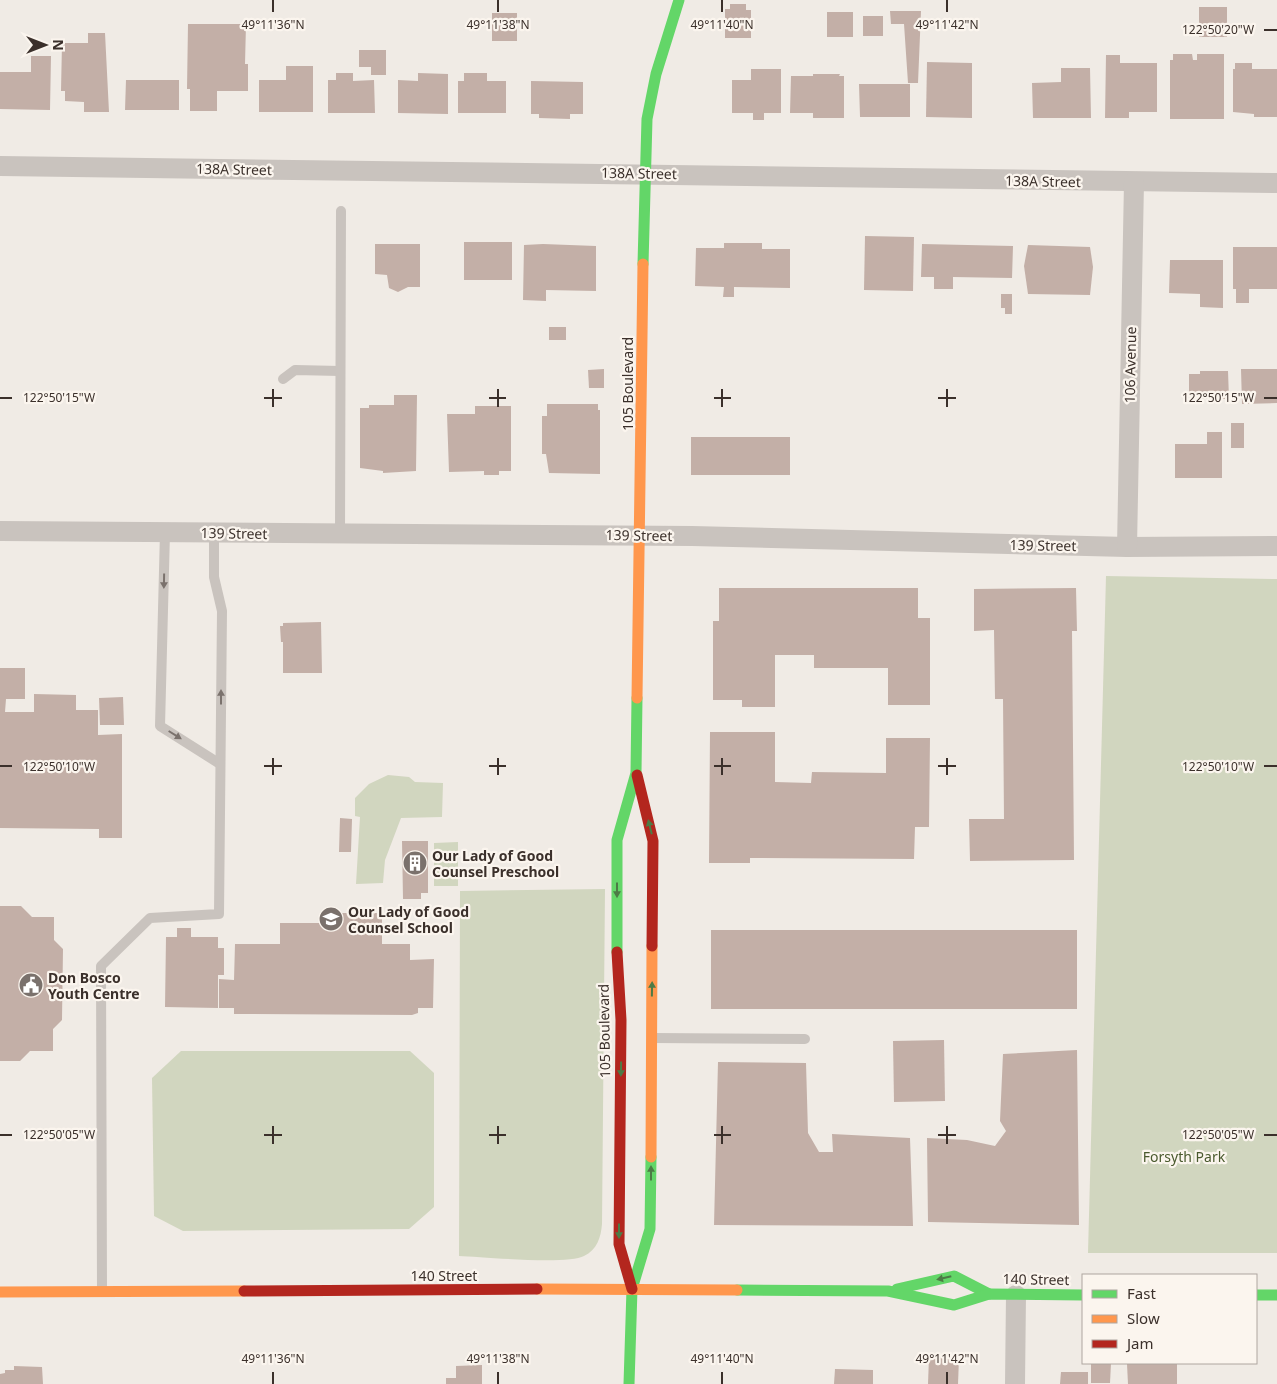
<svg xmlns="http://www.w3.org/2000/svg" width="1277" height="1384" font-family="'Noto Sans',sans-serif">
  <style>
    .green { fill: #d1d6bf }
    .building { fill: #c3afa7 }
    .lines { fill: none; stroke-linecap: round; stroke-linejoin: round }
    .lane { stroke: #c9c3be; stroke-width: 10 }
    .street { stroke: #c9c3be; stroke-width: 20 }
    .fast { stroke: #63d668; stroke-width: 11 }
    .slow { stroke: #ff974d; stroke-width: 11 }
    .jam { stroke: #b3261e; stroke-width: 11 }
    .oneway { fill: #7b726d }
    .oneway2 { fill: #4d7b46 }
    .ticks { fill: none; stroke: #3b302b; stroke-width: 2 }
    .labels { text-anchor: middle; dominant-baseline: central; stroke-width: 4.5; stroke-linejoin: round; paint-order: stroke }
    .street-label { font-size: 14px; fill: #3b302b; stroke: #fbf5ee }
    .poi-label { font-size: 14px; font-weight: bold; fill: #3b302b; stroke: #fbf5ee; text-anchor: start }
    .park-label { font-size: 14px; fill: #4a5a2e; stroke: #fbf5ee }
    .ticks-label { font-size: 12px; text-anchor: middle; fill: #3b302b; stroke: #fbf5ee; stroke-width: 4.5; stroke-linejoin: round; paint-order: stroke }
  </style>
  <rect width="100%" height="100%" fill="#f0ebe5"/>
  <g class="green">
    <polygon points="1106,576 1277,579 1277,1253 1088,1253"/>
    <polygon points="388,775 409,777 415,782 443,783 442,817 401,818 385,860 383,883 356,884 360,817 355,816 355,798 369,784"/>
    <polygon points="458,842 458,886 434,886 434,843"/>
    <path d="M605,889L602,1224C601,1237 597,1250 584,1256C568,1265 483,1257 459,1256L460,891Z"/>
    <polygon points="181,1051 410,1051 434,1073 434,1207 409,1229 183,1231 154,1216 152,1078"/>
  </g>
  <g class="building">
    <polygon points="730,4 746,4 746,10 751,10 751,38 725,38 725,9 730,9"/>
    <rect x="1199" y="7" width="28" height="30"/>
    <polygon points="890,11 921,11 918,83 908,83 904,24 891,24"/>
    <rect x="827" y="12" width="26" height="25"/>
    <rect x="492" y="13" width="25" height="28"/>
    <rect x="863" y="16" width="20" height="20"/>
    <polygon points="188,24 246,24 245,64 248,64 248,91 217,91 217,111 190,111 190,89 187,89"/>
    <polygon points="88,33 105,33 109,112 84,112 84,102 65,101 65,91 61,91 62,43 88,43"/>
    <polygon points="359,50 386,50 386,75 371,75 371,67 359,67"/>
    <polygon points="1173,54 1192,54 1193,60 1197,60 1197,54 1224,54 1224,119 1170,119 1170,60 1173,60"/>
    <polygon points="1106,55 1120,55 1120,63 1157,63 1157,112 1129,112 1129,118 1105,118"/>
    <polygon points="31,56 51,56 50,110 0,109 0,72 31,72"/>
    <polygon points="927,62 972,63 972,118 926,117"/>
    <polygon points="1235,63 1252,63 1252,69 1277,69 1277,117 1254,117 1254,114 1233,112 1233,69 1235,69"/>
    <polygon points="286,66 313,66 313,112 259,112 259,80 286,80"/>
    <polygon points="1061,68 1090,68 1091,118 1033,118 1032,83 1061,82"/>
    <polygon points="751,69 781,69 781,113 764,113 764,120 753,120 753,113 732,113 732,80 751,80"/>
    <polygon points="336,73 353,73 353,81 374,80 375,113 328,113 328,80 336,80"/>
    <polygon points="418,73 448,74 448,114 398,113 398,80 418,81"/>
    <polygon points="464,73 487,73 487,81 506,81 506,113 458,113 458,81 464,81"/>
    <polygon points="813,74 840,74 839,76 844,76 844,118 813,118 813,113 790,113 791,76 813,76"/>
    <polygon points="126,80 179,80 179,110 125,110"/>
    <polygon points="531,81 583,82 583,114 570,114 570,119 539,118 539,114 531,114"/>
    <polygon points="859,84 910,84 910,117 860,117"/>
    <polygon points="865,236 914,237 913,291 864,290"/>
    <rect x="464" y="242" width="48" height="38"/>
    <polygon points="724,243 762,243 762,249 790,249 790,288 734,287 734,297 723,297 724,287 695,286 696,248 724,248"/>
    <polygon points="375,244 420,244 420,287 408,287 398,292 389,288 387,275 375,274"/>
    <polygon points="543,244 596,246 596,291 546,290 546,301 523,300 524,245"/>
    <polygon points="922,244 1013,246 1012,278 953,277 953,289 934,289 934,277 921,277"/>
    <polygon points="1028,245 1090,247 1093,267 1090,295 1028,294 1024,266"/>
    <polygon points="1233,247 1277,247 1277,289 1249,289 1249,303 1236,303 1236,289 1233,289"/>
    <polygon points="1170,260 1223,260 1223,308 1200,307 1200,294 1169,293"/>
    <polygon points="1001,294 1012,294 1012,314 1005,314 1005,308 1001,308"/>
    <rect x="549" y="327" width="17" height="13"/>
    <polygon points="604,369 604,388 589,388 588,370"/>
    <polygon points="1241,369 1277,369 1277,403 1242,404"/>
    <polygon points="1200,371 1228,371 1229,399 1201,399 1201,397 1189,397 1189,374 1200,374"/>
    <polygon points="394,395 417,395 416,471 383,473 383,471 360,468 360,408 369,408 369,405 394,405"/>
    <polygon points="547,404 598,404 598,410 600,410 600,474 549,473 546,454 542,454 542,416 547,416"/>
    <polygon points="475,406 511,406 511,471 499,471 499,475 484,475 484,471 449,472 447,414 475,414"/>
    <rect x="1231" y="423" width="13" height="25"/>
    <polygon points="1207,432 1222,432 1222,478 1175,478 1175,444 1207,444"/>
    <rect x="691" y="437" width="99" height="38"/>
    <polygon points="719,588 918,588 918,618 930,618 930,705 888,705 888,668 814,668 814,655 775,655 775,707 742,707 742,700 713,700 713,621 719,621"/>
    <polygon points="1076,588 1077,631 1072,631 1074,860 970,861 969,819 1004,819 1003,699 995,699 994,630 974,631 974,589"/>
    <polygon points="321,622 322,673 283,673 283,642 281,642 280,626 283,626 283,623"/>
    <polygon points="0,668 25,668 25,699 6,699 5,712 34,712 34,694 76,695 76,710 98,710 98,735 122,734 122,838 99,838 99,829 0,828"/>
    <polygon points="123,697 124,725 100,725 99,698"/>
    <polygon points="710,732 775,732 775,782 811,783 812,772 886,773 886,738 930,738 929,827 915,827 914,859 750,858 750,863 709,863"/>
    <polygon points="340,818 352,819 351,852 339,852"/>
    <polygon points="402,841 428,841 428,893 421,893 421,899 403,899"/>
    <polygon points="0,906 21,906 32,917 54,917 54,940 63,949 62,1020 53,1029 53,1051 30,1051 20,1061 0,1061"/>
    <polygon points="337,913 382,913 382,944 410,944 410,960 434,959 433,1008 418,1008 418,1013 412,1015 234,1014 234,1008 219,1008 219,979 234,980 235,944 280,944 280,923 337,923"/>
    <polygon points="177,928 191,928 191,937 218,937 218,948 224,948 224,975 218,975 218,1008 165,1007 166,937 177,937"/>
    <rect x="711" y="930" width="366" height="79"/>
    <polygon points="944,1040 945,1101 894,1102 893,1041"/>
    <polygon points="1077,1050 1079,1225 928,1222 927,1138 967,1140 995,1146 1006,1131 1000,1121 1003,1054"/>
    <polygon points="718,1062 806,1063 808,1133 819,1152 833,1152 832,1134 910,1138 913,1226 714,1225"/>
    <polygon points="929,1357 959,1358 958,1384 928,1384"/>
    <polygon points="1091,1363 1111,1363 1110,1383 1091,1383"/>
    <polygon points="1127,1364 1177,1364 1177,1384 1128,1384"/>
    <polygon points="482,1365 482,1384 446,1384 446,1378 456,1378 456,1366"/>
    <polygon points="14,1366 42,1367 43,1384 0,1384 0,1374 5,1373 5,1370 14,1370"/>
    <polygon points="835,1369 873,1370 873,1384 834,1384"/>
    <polygon points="1061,1372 1088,1372 1088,1384 1060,1384"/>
  </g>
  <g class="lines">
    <g class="lane">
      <polyline points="283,379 295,370 340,371"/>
      <polyline points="165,532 160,726 220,764"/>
      <polyline points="340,534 341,211"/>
      <polyline points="653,1038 805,1039"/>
      <polyline points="102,1291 101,966 150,918 219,914 222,611 214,577 214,533"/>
    </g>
    <g class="street">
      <polyline points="0,166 1277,183"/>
      <polyline points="0,531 692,536 1127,547 1277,546"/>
      <polyline points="1127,547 1134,182"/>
      <polyline points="1015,1384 1016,1295"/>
    </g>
    <g class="fast">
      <polyline points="643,264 647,119 656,74 679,0"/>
      <polyline points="617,952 617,840 636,773 637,698"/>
      <polyline points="897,1289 954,1276 989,1294"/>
      <polyline points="737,1290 888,1291 954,1305 989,1294 1083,1295"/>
      <polyline points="1256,1295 1277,1295"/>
      <polyline points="629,1384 632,1289 650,1229 651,1157"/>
    </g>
    <g class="slow">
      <polyline points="637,698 643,264"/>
      <polyline points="651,1157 652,946"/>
      <polyline points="537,1289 737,1290"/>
      <polyline points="0,1292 244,1291"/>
    </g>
    <g class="jam">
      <polyline points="637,775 653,841 652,946"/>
      <polyline points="617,952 621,1020 619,1244 632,1289"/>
      <polyline points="244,1291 537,1289"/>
    </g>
  </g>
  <defs><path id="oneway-solid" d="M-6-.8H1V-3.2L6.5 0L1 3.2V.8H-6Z" transform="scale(1.25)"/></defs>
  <g class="oneway">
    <use href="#oneway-solid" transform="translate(164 581) rotate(91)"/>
    <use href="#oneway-solid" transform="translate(221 697) rotate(-90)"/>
    <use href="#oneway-solid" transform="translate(175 735) rotate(32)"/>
  </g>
  <g class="oneway2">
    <use href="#oneway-solid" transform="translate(650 827) rotate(-104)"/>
    <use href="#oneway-solid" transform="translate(617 890) rotate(90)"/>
    <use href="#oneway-solid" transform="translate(652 989) rotate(-89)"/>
    <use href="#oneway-solid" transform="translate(621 1069) rotate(91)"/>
    <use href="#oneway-solid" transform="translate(651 1173) rotate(-90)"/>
    <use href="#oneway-solid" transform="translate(619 1231) rotate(90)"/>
    <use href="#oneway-solid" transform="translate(944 1278) rotate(167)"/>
  </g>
  <path class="ticks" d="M273,0V12M498,0V12M722,0V12M947,0V12M1264,30H1277M273,389V407M498,389V407M722,389V407M947,389V407M0,398H12M264,398H282M489,398H506M714,398H731M938,398H956M1264,398H1277M273,758V775M498,758V775M722,758V775M947,758V775M0,766H12M264,766H282M489,766H506M714,766H731M938,766H956M1264,766H1277M273,1126V1144M498,1126V1144M722,1126V1144M947,1126V1144M0,1135H12M264,1135H282M489,1135H506M714,1135H731M938,1135H956M1264,1135H1277M273,1372V1384M498,1372V1384M722,1372V1384M947,1372V1384"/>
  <defs>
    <symbol id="building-disc" viewBox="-11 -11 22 22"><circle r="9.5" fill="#7a716c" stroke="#fbf5ee"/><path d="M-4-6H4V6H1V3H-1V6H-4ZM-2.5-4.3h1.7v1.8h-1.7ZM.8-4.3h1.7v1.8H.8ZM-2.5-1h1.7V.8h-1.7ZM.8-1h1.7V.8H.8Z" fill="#fff"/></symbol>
    <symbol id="school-disc" viewBox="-11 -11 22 22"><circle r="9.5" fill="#7a716c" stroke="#fbf5ee"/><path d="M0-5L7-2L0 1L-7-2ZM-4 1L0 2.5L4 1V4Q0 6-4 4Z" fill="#fff"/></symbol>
    <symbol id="civic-disc" viewBox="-11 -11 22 22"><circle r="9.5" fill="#7a716c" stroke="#fbf5ee"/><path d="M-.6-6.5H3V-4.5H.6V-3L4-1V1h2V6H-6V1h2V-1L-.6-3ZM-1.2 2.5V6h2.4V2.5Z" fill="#fff"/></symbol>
  </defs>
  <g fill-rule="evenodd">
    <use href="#building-disc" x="401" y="849" width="28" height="28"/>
    <use href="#school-disc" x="317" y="905" width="28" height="28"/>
    <use href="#civic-disc" x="17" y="971" width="28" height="28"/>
  </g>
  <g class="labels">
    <g class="street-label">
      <text transform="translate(234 169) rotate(1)">138A Street</text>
      <text transform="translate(639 173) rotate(1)">138A Street</text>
      <text transform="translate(1043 181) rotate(1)">138A Street</text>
      <text transform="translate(1130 365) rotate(-89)">106 Avenue</text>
      <text transform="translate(627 384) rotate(-90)">105 Boulevard</text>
      <text transform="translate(234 533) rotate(1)">139 Street</text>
      <text transform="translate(639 535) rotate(1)">139 Street</text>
      <text transform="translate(1043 545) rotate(1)">139 Street</text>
      <text transform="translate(604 1031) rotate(-91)">105 Boulevard</text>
      <text x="444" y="1275">140 Street</text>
      <text transform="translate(1036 1279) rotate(1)">140 Street</text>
    </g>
    <g class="poi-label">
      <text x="432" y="855">Our Lady of Good<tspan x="432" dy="16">Counsel Preschool</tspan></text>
      <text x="348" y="911">Our Lady of Good<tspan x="348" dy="16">Counsel School</tspan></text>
      <text x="48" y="977">Don Bosco<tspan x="48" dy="16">Youth Centre</tspan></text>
    </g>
    <g class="park-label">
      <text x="1184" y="1156">Forsyth Park</text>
    </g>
  </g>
  <g class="ticks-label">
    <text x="273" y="29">49°11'36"N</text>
    <text x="498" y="29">49°11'38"N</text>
    <text x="722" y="29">49°11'40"N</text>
    <text x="947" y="29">49°11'42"N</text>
    <text x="1218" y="34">122°50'20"W</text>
    <text x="1218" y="402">122°50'15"W</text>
    <text x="59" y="402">122°50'15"W</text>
    <text x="1218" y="771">122°50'10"W</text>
    <text x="59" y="771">122°50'10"W</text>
    <text x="1218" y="1139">122°50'05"W</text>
    <text x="59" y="1139">122°50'05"W</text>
    <text x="273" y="1363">49°11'36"N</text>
    <text x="498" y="1363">49°11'38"N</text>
    <text x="722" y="1363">49°11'40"N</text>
    <text x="947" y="1363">49°11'42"N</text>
  </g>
  <rect x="1082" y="1274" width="175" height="90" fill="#fbf5ee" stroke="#aea6a0"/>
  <rect x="1092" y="1290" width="25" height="8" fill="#63d668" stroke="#aea6a0"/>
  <text x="1127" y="1299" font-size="15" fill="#3b302b">Fast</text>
  <rect x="1092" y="1315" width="25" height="8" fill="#ff974d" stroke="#aea6a0"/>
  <text x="1127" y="1324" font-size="15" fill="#3b302b">Slow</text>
  <rect x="1092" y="1340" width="25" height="8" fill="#b3261e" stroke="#aea6a0"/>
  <text x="1127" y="1349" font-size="15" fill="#3b302b">Jam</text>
  <g transform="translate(45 45) rotate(90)" stroke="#fbf5ee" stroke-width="4" paint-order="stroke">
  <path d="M0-4L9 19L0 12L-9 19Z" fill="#3b302b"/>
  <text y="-8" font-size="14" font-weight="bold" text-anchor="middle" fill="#3b302b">N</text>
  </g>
</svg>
